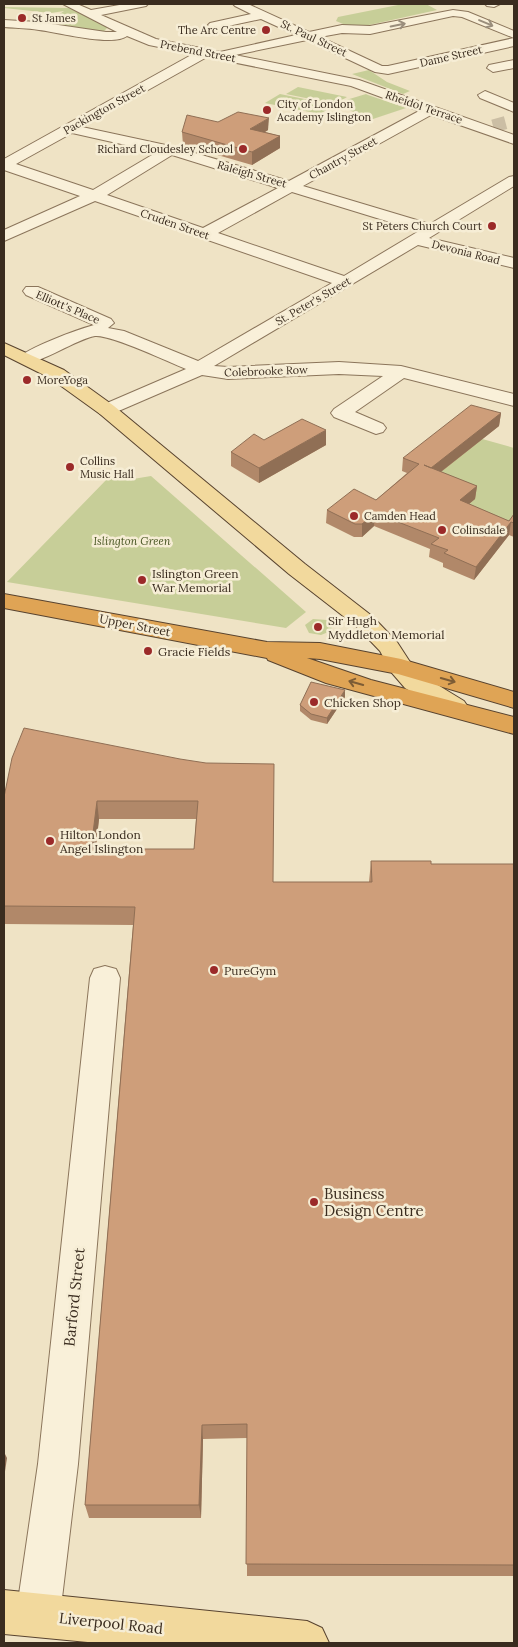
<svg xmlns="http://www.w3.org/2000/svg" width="518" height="1647" font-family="Lora,serif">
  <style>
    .green { fill: #c7ce98 }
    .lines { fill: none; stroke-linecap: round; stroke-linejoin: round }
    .minor-tunnel { stroke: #cbbea4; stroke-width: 13; stroke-dasharray: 13 6; stroke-linecap: butt }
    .minor-casing { stroke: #8b755b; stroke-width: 2 }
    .major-casing { stroke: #58432f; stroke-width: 2 }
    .highway-casing { stroke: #58432f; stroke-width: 2 }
    .minor { fill: #f9f0d9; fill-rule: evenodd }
    .major { fill: #f2d99d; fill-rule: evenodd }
    .highway { fill: #dfa455; fill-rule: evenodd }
    .wall { fill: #b18869; fill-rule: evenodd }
    .shaded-wall { fill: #906f55 }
    .building { fill: #ce9e7a; stroke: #906f55; fill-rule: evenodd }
    .oneway { stroke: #9a8e7c }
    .oneway2 { stroke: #7c5c35 }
    .poi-dot { fill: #9b2a29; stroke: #f6edd5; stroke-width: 2 }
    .labels { text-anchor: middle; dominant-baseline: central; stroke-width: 5; stroke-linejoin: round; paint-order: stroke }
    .far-poi-label { font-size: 11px; fill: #3a2c1f; stroke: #f6edd5; text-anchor: start }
    .far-street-label { font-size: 11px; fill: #3a2c1f; stroke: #f6edd5 }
    .far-park-label { font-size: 11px; font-style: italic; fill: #4a5725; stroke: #f6edd5 }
    .poi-label { font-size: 12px; fill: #3a2c1f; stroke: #f6edd5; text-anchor: start }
    .street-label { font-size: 12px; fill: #3a2c1f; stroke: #f6edd5 }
    .near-poi-label { font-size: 15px; fill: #3a2c1f; stroke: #f6edd5; text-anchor: start }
    .near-street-label { font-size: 15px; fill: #3a2c1f; stroke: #f6edd5 }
  </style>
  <rect width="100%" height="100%" fill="#efe3c5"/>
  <g class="green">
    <polygon points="403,4 426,4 437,10 360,27 348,26 336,21 338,17"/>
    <polygon points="4,7 69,8 108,27 103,32 97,32 45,24 64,11 51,13 4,8"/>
    <polygon points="369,70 387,82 410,91 403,94 352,74"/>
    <polygon points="298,87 347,97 335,104 286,94"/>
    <polygon points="280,94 334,105 320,114 265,103"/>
    <polygon points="366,94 368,95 406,108 370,120 339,105 346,100"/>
    <polygon points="443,428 514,448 514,524 485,566 476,563 429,481"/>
    <polygon points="151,476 306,612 286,628 7,582 108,478 133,479"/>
    <polygon points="313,619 327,620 332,625 331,631 321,635 309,633 305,625"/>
  </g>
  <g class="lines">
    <polyline class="minor-tunnel" points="493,126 508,122"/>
    <defs>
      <g id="minor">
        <path d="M63,4H77L91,10L125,4H148L146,6L101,15L156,39L220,52L296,35L261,19L214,29L210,27L208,25L210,23L251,14L235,6L233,4H248L309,32L342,25L370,26L453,10L468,12L514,31V46L388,74L375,72L307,40L235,55L359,80L514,135V144L431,115L303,186L430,224L509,177L514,176V186L429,238L514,258V268L418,245L214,366L228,367L339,362L401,366L514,394V406L404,378L355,412L383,424L386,428L383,432L376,434L334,417L331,413L334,409L383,376L339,374L228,379L202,375L107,416L100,414L97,410L100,406L186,369C169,362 110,334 95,336C76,339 36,367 21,363L18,359C26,348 79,329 94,325L26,295L23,291L26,287H38L111,319L114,323L108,328L124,331L198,361L332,283L95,201L4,241V230L80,196L4,170V159L193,54L149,45L127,36C113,47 57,32 39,30C27,28 15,28 4,27V20L38,22L106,32H117ZM453,16L462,17L514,38L388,66H382L320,37L342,33L370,34ZM207,57L351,86L419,111L289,181L175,147L82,127ZM72,133L157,152L93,190L16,164ZM172,155L278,188L203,228L107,195ZM292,192L419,231L344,276L218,233Z"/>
        <polygon points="485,4 500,4 494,7 487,6"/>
        <polygon points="514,60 514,68 493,72 487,68 489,65"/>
        <polygon points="485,91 514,103 514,112 480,98 478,95"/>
        <polygon points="105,966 116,969 120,978 78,1464 60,1615 53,1630 38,1637 23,1630 16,1615 38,1464 90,978 94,969"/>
      </g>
      <g id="major">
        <polygon points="4,343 64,370 114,406 305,564 372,616 397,642 410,662 423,676 464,701 468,707 464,713 455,715 446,713 405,688 392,673 380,651 356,626 289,574 100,414 50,378 4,355"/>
        <polygon points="4,1590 307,1621 322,1628 329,1643 98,1643 4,1634"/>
      </g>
      <polygon id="highway" points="4,594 267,642 320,643 401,659 514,692 514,708 398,674 320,659 307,658 371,680 514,717 514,734 326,683 268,660 267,658 4,608"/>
    </defs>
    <use href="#minor" class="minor-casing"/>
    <use href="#major" class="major-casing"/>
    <use href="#highway" class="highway-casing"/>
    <use href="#minor" class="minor"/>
    <use href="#major" class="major"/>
    <use href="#highway" class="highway"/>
  </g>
  <g class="wall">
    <polygon points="268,130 265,132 280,136 280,148 252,165 183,145 182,132"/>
    <polygon points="501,413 499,426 441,472 477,486 475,499 469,504 509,521 514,514 514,537 509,535 474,580 443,567 443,563 429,557 430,549 374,526 362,537 354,537 326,523 327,510 376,500 407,473 402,471 403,458"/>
    <polygon points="264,440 326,445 259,483 231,466 231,452"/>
    <polygon points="345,697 327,724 311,720 300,711 300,705"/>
    <path d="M180,759L273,882H369L371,861L431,864H514V1576H247V1438L203,1439L201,1518H89L85,1505L133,925L4,924V797ZM99,819H196L194,849H96Z"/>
  </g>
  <g class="shaded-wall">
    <polygon points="269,118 268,130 250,141 250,129"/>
    <polygon points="280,136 280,148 252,165 252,152"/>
    <polygon points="501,413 499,426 429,481 431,468"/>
    <polygon points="326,430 326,445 259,483 259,468"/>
    <polygon points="477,486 475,499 458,513 460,500"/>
    <polygon points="375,513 374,526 362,537 362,524"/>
    <polygon points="511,522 509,535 474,580 476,567"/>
    <polygon points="345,690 345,697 327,724 327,718"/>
    <polygon points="97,801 99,819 93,867 91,849"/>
    <polygon points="202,1425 203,1439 201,1518 199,1505"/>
    <polygon points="5,1454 7,1458 4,1478 4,1463"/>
  </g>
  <g class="building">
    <polygon points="238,112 269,118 250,129 280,136 252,152 182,132 187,115 218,122"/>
    <polygon points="471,405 501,413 431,468 424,465 477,486 460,500 509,521 514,514 514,523 511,522 476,567 444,553 448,550 431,544 439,538 375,513 362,524 355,524 327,510 354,489 376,500 419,464 403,458"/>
    <polygon points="302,419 326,430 259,468 231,452 254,434 264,440"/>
    <polygon points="311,682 345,690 327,718 311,714 300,705"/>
    <path d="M24,728L180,759L206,763L274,764L273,882H372L371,861H431V864H514V1565L246,1564L247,1424L202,1425L199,1505H85L135,907L4,906V797L12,758ZM97,801H198L194,849H91Z"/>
  </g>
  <defs><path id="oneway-shaft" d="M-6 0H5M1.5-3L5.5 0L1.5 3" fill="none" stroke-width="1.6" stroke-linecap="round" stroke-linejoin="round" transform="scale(1.25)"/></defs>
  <g class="oneway">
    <use href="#oneway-shaft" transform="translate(486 23) rotate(23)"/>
    <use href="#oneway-shaft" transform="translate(398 25) rotate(-12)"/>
  </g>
  <g class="oneway2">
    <use href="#oneway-shaft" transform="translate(448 680) rotate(16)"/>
    <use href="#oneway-shaft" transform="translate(356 683) rotate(-164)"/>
  </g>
  <g class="poi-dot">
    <circle cx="22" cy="18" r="5"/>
    <circle cx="266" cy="30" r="5"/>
    <circle cx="267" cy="110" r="5"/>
    <circle cx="243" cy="149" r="5"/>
    <circle cx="492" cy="226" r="5"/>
    <circle cx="27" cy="380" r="5"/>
    <circle cx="70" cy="467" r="5"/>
    <circle cx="354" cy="516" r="5"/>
    <circle cx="442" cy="530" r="5"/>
    <circle cx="142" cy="580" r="5"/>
    <circle cx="318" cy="627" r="5"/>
    <circle cx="148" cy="651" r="5"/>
    <circle cx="314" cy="702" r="5"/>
    <circle cx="50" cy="841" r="5"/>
    <circle cx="214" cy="970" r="5"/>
    <circle cx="314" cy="1202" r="5"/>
  </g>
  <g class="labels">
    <g class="far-poi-label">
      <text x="32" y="18">St James</text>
      <text x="256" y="30" text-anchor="end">The Arc Centre</text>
      <text x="277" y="104">City of London<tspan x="277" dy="13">Academy Islington</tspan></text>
      <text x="233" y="149" text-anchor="end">Richard Cloudesley School</text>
      <text x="482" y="226" text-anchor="end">St Peters Church Court</text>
      <text x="37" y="380">MoreYoga</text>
      <text x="80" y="461">Collins<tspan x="80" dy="13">Music Hall</tspan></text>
      <text x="364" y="516">Camden Head</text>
      <text x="452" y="530">Colinsdale</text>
    </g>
    <g class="far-street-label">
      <text transform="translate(314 38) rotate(25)">St. Paul Street</text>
      <text transform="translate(198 51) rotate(11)">Prebend Street</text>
      <text transform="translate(451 56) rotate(-13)">Dame Street</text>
      <text transform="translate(424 107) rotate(19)">Rheidol Terrace</text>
      <text transform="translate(104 109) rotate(-29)">Packington Street</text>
      <text transform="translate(343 158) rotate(-29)">Chantry Street</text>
      <text transform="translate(252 174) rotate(16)">Raleigh Street</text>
      <text transform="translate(175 224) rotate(19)">Cruden Street</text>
      <text transform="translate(466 252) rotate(14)">Devonia Road</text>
      <text transform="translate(313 301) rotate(-30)">St. Peter's Street</text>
      <text transform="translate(68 307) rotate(23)">Elliott's Place</text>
      <text transform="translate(266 371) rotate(-2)">Colebrooke Row</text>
    </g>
    <g class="far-park-label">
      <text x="132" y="541">Islington Green</text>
    </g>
    <g class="poi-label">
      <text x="152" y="573">Islington Green<tspan x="152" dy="14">War Memorial</tspan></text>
      <text x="328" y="620">Sir Hugh<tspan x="328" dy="14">Myddleton Memorial</tspan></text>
      <text x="158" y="651">Gracie Fields</text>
      <text x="324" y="702">Chicken Shop</text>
      <text x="60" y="834">Hilton London<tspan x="60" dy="14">Angel Islington</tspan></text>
      <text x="224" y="970">PureGym</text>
    </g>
    <g class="street-label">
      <text transform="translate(135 625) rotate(11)">Upper Street</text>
    </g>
    <g class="near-poi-label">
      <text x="324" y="1193">Business<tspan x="324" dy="17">Design Centre</tspan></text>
    </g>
    <g class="near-street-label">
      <text transform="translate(74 1297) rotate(-84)">Barford Street</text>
      <text transform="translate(111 1623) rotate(6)">Liverpool Road</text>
    </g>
  </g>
  <rect width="518" height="1647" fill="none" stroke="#3a2c1f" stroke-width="10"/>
</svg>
